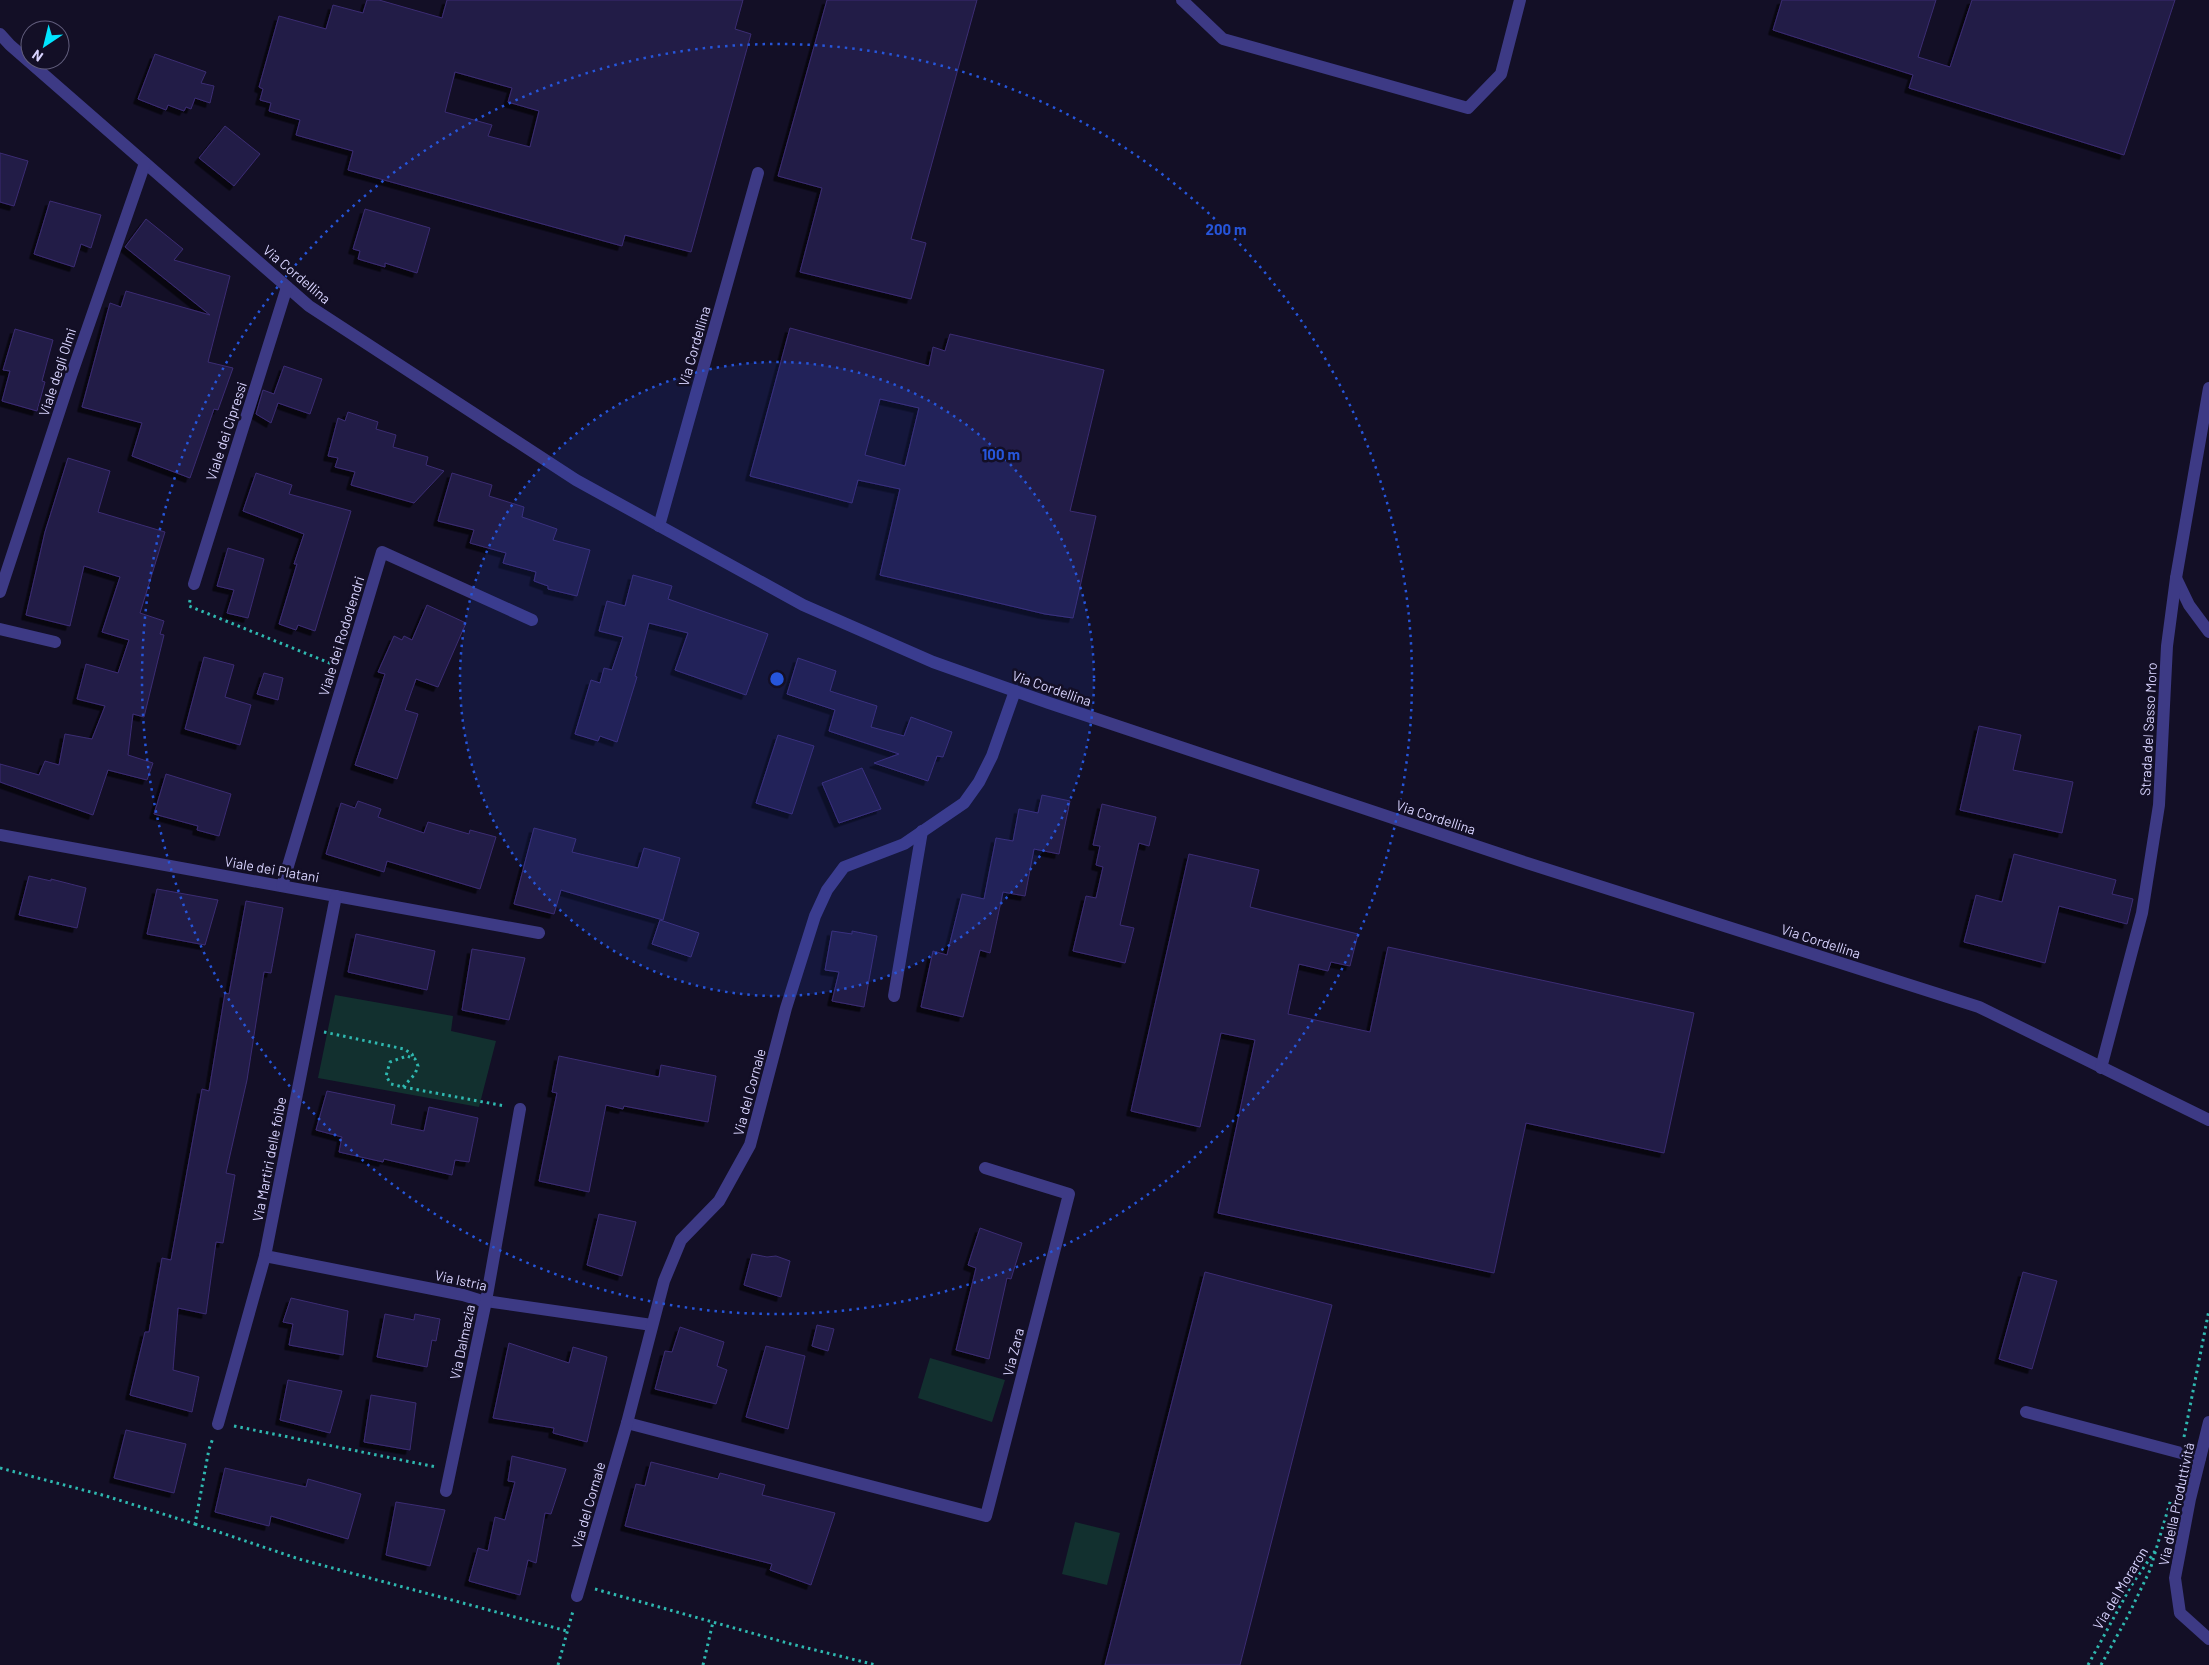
<svg xmlns="http://www.w3.org/2000/svg" width="2209" height="1665" font-family="Barlow,sans-serif">
  <style>
    .green { fill: #12302f }
    .building { fill: #241b47; stroke: #3b2d73; fill-rule: evenodd; filter: url(#shadow) }
    .lines { fill: none; stroke-linecap: round; stroke-linejoin: round }
    .path { stroke: #2fb8b0; stroke-width: 3; stroke-dasharray: 2.5 4; stroke-linecap: butt }
    .minor { stroke: #3d3a85; stroke-width: 12 }
    .ring { fill: none; stroke: #2655da; stroke-width: 2.5; stroke-dasharray: 2.5 5 }
    .labels { text-anchor: middle; dominant-baseline: central; stroke-width: 5; stroke-linejoin: round; paint-order: stroke }
    .street-label { font-size: 14px; fill: #d9d4ff; stroke: #130f26 }
    .centre { fill: #2655da; stroke: #130f26; stroke-width: 2.5 }
    .ring-label { font-size: 15px; text-anchor: middle; font-weight: bold; fill: #2655da; stroke: #130f26; stroke-width: 5; stroke-linejoin: round; paint-order: stroke }
  </style>
  <defs>
    <filter id="shadow"><feDropShadow dx="-4.5" dy="4.5" stdDeviation="0" flood-color="#0009"/></filter>
  </defs>
  <rect width="100%" height="100%" fill="#130f26"/>
  <g class="green">
    <polygon points="335,995 453,1016 451,1031 496,1041 479,1107 318,1078"/>
    <polygon points="930,1358 1005,1380 992,1422 918,1398"/>
    <polygon points="1075,1522 1120,1533 1107,1585 1062,1574"/>
  </g>
  <g class="building">
    <path d="M367,0H379L442,18L447,0H743L735,29L751,34L691,252L625,235L622,246L348,170L353,151L296,135L300,120L269,111L271,103L260,100L263,89L259,87L279,16L326,29L333,5L363,13ZM455,72L512,88L508,102L539,111L530,147L488,136L492,125L445,112Z"/>
    <polygon points="827,0 977,0 911,239 926,243 911,299 800,272 822,188 778,176"/>
    <polygon points="1782,0 1936,0 1918,57 1950,67 1972,0 2175,0 2124,155 1909,88 1913,75 1773,30"/>
    <polygon points="155,54 206,72 201,83 214,86 210,103 195,98 191,109 186,107 184,111 168,105 166,110 138,99"/>
    <polygon points="225,126 260,154 234,186 199,158"/>
    <polygon points="0,153 28,161 14,206 0,202"/>
    <polygon points="50,201 101,215 91,248 81,244 74,267 34,254"/>
    <polygon points="365,209 430,228 417,273 385,263 385,267 358,259 360,251 353,249"/>
    <polygon points="146,219 183,249 174,260 230,276 208,362 233,368 218,410 214,409 190,478 132,456 142,423 82,407 110,303 121,307 126,291 210,315 125,247"/>
    <path d="M790,328L929,366L933,347L945,351L950,334L1104,370L1070,511L1096,516L1073,618L1045,614L880,575L900,489L858,480L852,503L750,476ZM880,399L919,408L905,466L865,455Z"/>
    <polygon points="15,329 53,340 42,381 45,382 37,411 2,401 10,371 3,370"/>
    <polygon points="284,366 322,379 310,414 278,403 271,423 256,414 263,390 274,394"/>
    <polygon points="348,412 378,422 376,429 396,435 393,447 428,457 426,465 444,471 414,503 351,485 355,472 335,467 338,458 328,456 338,418 345,421"/>
    <polygon points="68,458 110,471 98,512 165,532 140,613 164,621 160,634 164,635 144,717 133,714 128,755 153,763 147,780 108,770 93,815 0,782 0,764 39,775 45,761 59,765 65,734 92,739 105,706 77,699 86,664 118,673 129,640 102,632 120,577 84,566 70,626 26,615 45,532"/>
    <polygon points="256,473 292,485 289,494 351,511 315,631 298,625 296,630 279,624 297,564 294,564 304,534 243,511"/>
    <polygon points="452,473 492,485 489,496 524,507 522,517 557,529 553,540 590,550 577,596 548,589 548,586 534,581 536,572 503,563 506,553 470,543 474,530 438,521"/>
    <polygon points="228,548 264,559 248,618 227,613 234,590 217,586"/>
    <polygon points="633,575 672,586 668,599 768,634 746,695 675,670 688,633 649,623 635,676 637,677 617,742 600,736 598,741 575,734 591,680 600,683 604,668 612,670 623,637 599,631 607,601 625,606"/>
    <polygon points="427,605 466,623 438,687 416,679 405,710 418,714 397,779 355,765 385,674 378,672 394,636 402,640 404,636 412,640"/>
    <polygon points="204,657 234,665 225,697 251,705 240,745 185,729"/>
    <polygon points="798,658 836,671 830,691 877,706 871,727 904,736 911,717 952,732 943,757 937,756 928,781 874,763 899,754 829,731 835,710 787,694"/>
    <polygon points="264,673 283,678 278,700 257,694"/>
    <polygon points="1979,726 2021,735 2013,770 2073,782 2062,833 1960,810"/>
    <polygon points="778,735 814,746 792,814 756,803"/>
    <polygon points="862,768 881,809 839,823 822,783"/>
    <polygon points="166,774 231,794 219,836 197,830 198,826 154,814"/>
    <polygon points="1042,795 1070,801 1059,854 1034,849 1025,896 1003,892 990,953 980,950 963,1017 921,1007 933,951 947,955 962,894 984,899 996,838 1013,841 1019,809 1038,813"/>
    <polygon points="358,801 381,809 378,817 424,833 428,822 469,834 470,830 496,837 480,889 387,861 384,872 326,854 341,803 355,808"/>
    <polygon points="1102,804 1156,817 1149,846 1139,843 1120,925 1134,928 1125,963 1073,951 1086,896 1096,898 1103,867 1096,865 1100,846 1093,845"/>
    <polygon points="534,828 576,839 572,852 638,868 644,848 680,858 663,920 561,890 554,914 514,904"/>
    <polygon points="1189,854 1259,870 1250,907 1358,934 1350,966 1331,962 1328,971 1299,964 1288,1014 1370,1032 1388,947 1694,1013 1664,1153 1526,1123 1494,1273 1218,1213 1255,1040 1221,1033 1200,1127 1131,1111"/>
    <polygon points="2014,854 2116,880 2112,894 2133,899 2127,924 2059,906 2045,963 1964,942 1976,895 2002,902"/>
    <polygon points="29,876 51,881 51,879 86,888 77,928 19,915"/>
    <polygon points="157,889 218,900 205,945 147,934"/>
    <polygon points="246,901 283,908 271,973 264,972 247,1080 226,1173 235,1175 223,1243 216,1242 206,1314 178,1308 173,1370 199,1377 192,1412 130,1395 145,1332 149,1332 162,1258 171,1260 202,1089 209,1091 225,993 229,994"/>
    <polygon points="660,920 699,933 691,957 652,944"/>
    <polygon points="832,931 852,934 852,931 877,936 864,1007 832,1001 839,972 825,970"/>
    <polygon points="356,934 435,951 427,990 348,972"/>
    <polygon points="472,949 525,958 509,1020 462,1010"/>
    <polygon points="559,1056 659,1077 661,1065 716,1076 708,1122 624,1106 623,1109 606,1105 589,1192 539,1181 557,1093 552,1092"/>
    <polygon points="327,1091 395,1105 391,1124 424,1131 429,1107 478,1118 469,1162 455,1160 452,1175 384,1159 383,1162 339,1152 342,1137 316,1130"/>
    <polygon points="599,1214 636,1222 622,1276 587,1265"/>
    <polygon points="980,1228 1022,1243 1011,1279 1007,1278 989,1359 956,1350 976,1268 968,1265"/>
    <polygon points="752,1254 767,1257 776,1256 790,1261 781,1297 744,1285"/>
    <polygon points="1205,1272 1332,1305 1240,1665 1105,1665"/>
    <polygon points="2023,1272 2057,1281 2032,1369 1999,1359"/>
    <polygon points="291,1298 348,1311 343,1355 289,1345 293,1324 283,1322"/>
    <polygon points="385,1314 414,1320 415,1314 440,1319 436,1341 432,1340 427,1367 377,1357"/>
    <polygon points="817,1325 834,1329 828,1351 812,1346"/>
    <polygon points="680,1327 724,1342 717,1366 727,1370 716,1404 655,1389 665,1351 672,1352"/>
    <polygon points="509,1343 569,1363 573,1347 607,1357 587,1442 553,1433 554,1428 493,1418"/>
    <polygon points="766,1346 805,1356 788,1429 746,1417"/>
    <polygon points="288,1380 342,1391 330,1433 280,1420"/>
    <polygon points="371,1395 416,1403 410,1450 364,1442"/>
    <polygon points="126,1430 186,1444 174,1493 114,1478"/>
    <polygon points="512,1456 566,1469 551,1514 545,1513 536,1563 528,1560 520,1595 469,1581 478,1548 488,1551 495,1517 505,1520 515,1482 508,1481"/>
    <polygon points="651,1462 718,1479 720,1473 765,1485 762,1495 835,1513 811,1585 770,1570 772,1564 625,1526 636,1484 645,1486"/>
    <polygon points="225,1468 306,1487 308,1479 361,1494 348,1539 271,1516 269,1526 215,1512"/>
    <polygon points="396,1502 445,1510 430,1566 386,1555"/>
  </g>
  <g class="lines">
    <g class="path">
      <polyline points="190,600 189,606 332,664"/>
      <polyline points="324,1032 404,1049 412,1054 414,1059"/>
      <polyline points="403,1087 415,1074 418,1066 415,1059 407,1056 390,1062 386,1076 391,1084 403,1087 505,1106"/>
      <polyline points="234,1426 436,1467"/>
      <polyline points="2184,1437 2209,1310"/>
      <polyline points="0,1468 106,1496 195,1524 209,1449 213,1438"/>
      <polyline points="195,1524 299,1559 567,1631"/>
      <polyline points="595,1589 791,1644 876,1665"/>
      <polyline points="558,1665 573,1611"/>
      <polyline points="703,1665 713,1622"/>
      <polyline points="2088,1665 2131,1586 2155,1551"/>
      <polyline points="2101,1665 2128,1616 2150,1570 2171,1499"/>
    </g>
    <g class="minor">
      <polyline points="1182,0 1223,39 1468,108 1501,74 1520,0"/>
      <polyline points="0,34 10,45 309,306 576,480 803,605 933,662 1049,703 1527,863 1979,1007 2209,1120"/>
      <polyline points="659,526 758,173"/>
      <polyline points="2176,578 2189,605 2209,632"/>
      <polyline points="194,584 287,287"/>
      <polyline points="0,592 71,376 145,163"/>
      <polyline points="0,629 55,642"/>
      <polyline points="0,835 539,933"/>
      <polyline points="282,886 382,552 532,620"/>
      <polyline points="894,996 922,831"/>
      <polyline points="2101,1068 2142,913 2159,805 2167,646 2176,578 2209,388"/>
      <polyline points="265,1256 463,1295 479,1300 652,1325"/>
      <polyline points="2026,1412 2200,1458"/>
      <polyline points="2209,1422 2190,1499 2175,1578 2180,1613 2209,1639"/>
      <polyline points="627,1423 986,1516 1069,1194 985,1168"/>
      <polyline points="218,1424 265,1256 336,896"/>
      <polyline points="446,1491 486,1301 520,1109"/>
      <polyline points="577,1596 627,1423 664,1281 681,1240 719,1201 750,1145 786,1008 815,916 827,890 844,867 904,844 964,803 979,782 992,756 1015,691"/>
    </g>
  </g>
  <circle cx="777" cy="679" r="317" fill="#2655da" fill-opacity=".12"/>
  <g class="ring">
    <circle cx="777" cy="679" r="317"/>
    <circle cx="777" cy="679" r="635"/>
  </g>
  <g class="labels">
    <g class="street-label">
      <text transform="translate(297 274) rotate(40)">Via Cordellina</text>
      <text transform="translate(694 346) rotate(-74)">Via Cordellina</text>
      <text transform="translate(57 372) rotate(-72)">Viale degli Olmi</text>
      <text transform="translate(226 431) rotate(-72)">Viale dei Cipressi</text>
      <text transform="translate(341 636) rotate(-73)">Viale dei Rododendri</text>
      <text transform="translate(1052 688) rotate(19)">Via Cordellina</text>
      <text transform="translate(2148 729) rotate(-87)">Strada del Sasso Moro</text>
      <text transform="translate(1436 817) rotate(18)">Via Cordellina</text>
      <text transform="translate(272 869) rotate(10)">Viale dei Platani</text>
      <text transform="translate(1821 941) rotate(18)">Via Cordellina</text>
      <text transform="translate(749 1092) rotate(-75)">Via del Cornale</text>
      <text transform="translate(269 1159) rotate(-79)">Via Martiri delle foibe</text>
      <text transform="translate(461 1280) rotate(12)">Via Istria</text>
      <text transform="translate(462 1342) rotate(-78)">Via Dalmazia</text>
      <text transform="translate(1013 1352) rotate(-76)">Via Zara</text>
      <text transform="translate(2176 1504) rotate(-78)">Via della Produttività</text>
      <text transform="translate(588 1505) rotate(-74)">Via del Cornale</text>
      <text transform="translate(2120 1588) rotate(-59)">Via del Moraron</text>
    </g>
  </g>
  <circle cx="777" cy="679" r="8" class="centre"/>
  <g class="ring-label">
    <text x="1226" y="235">200 m</text>
    <text x="1001" y="460">100 m</text>
  </g>
  <g transform="translate(45 45) rotate(215)"><circle r="24" fill="#130f26" stroke="#625e7d"/>
  <path d="M0-4L9 19L0 12L-9 19Z" fill="#00e5ff"/>
  <text y="-8" font-size="14" font-weight="bold" text-anchor="middle" fill="#d9d4ff">N</text>
  </g>
</svg>
